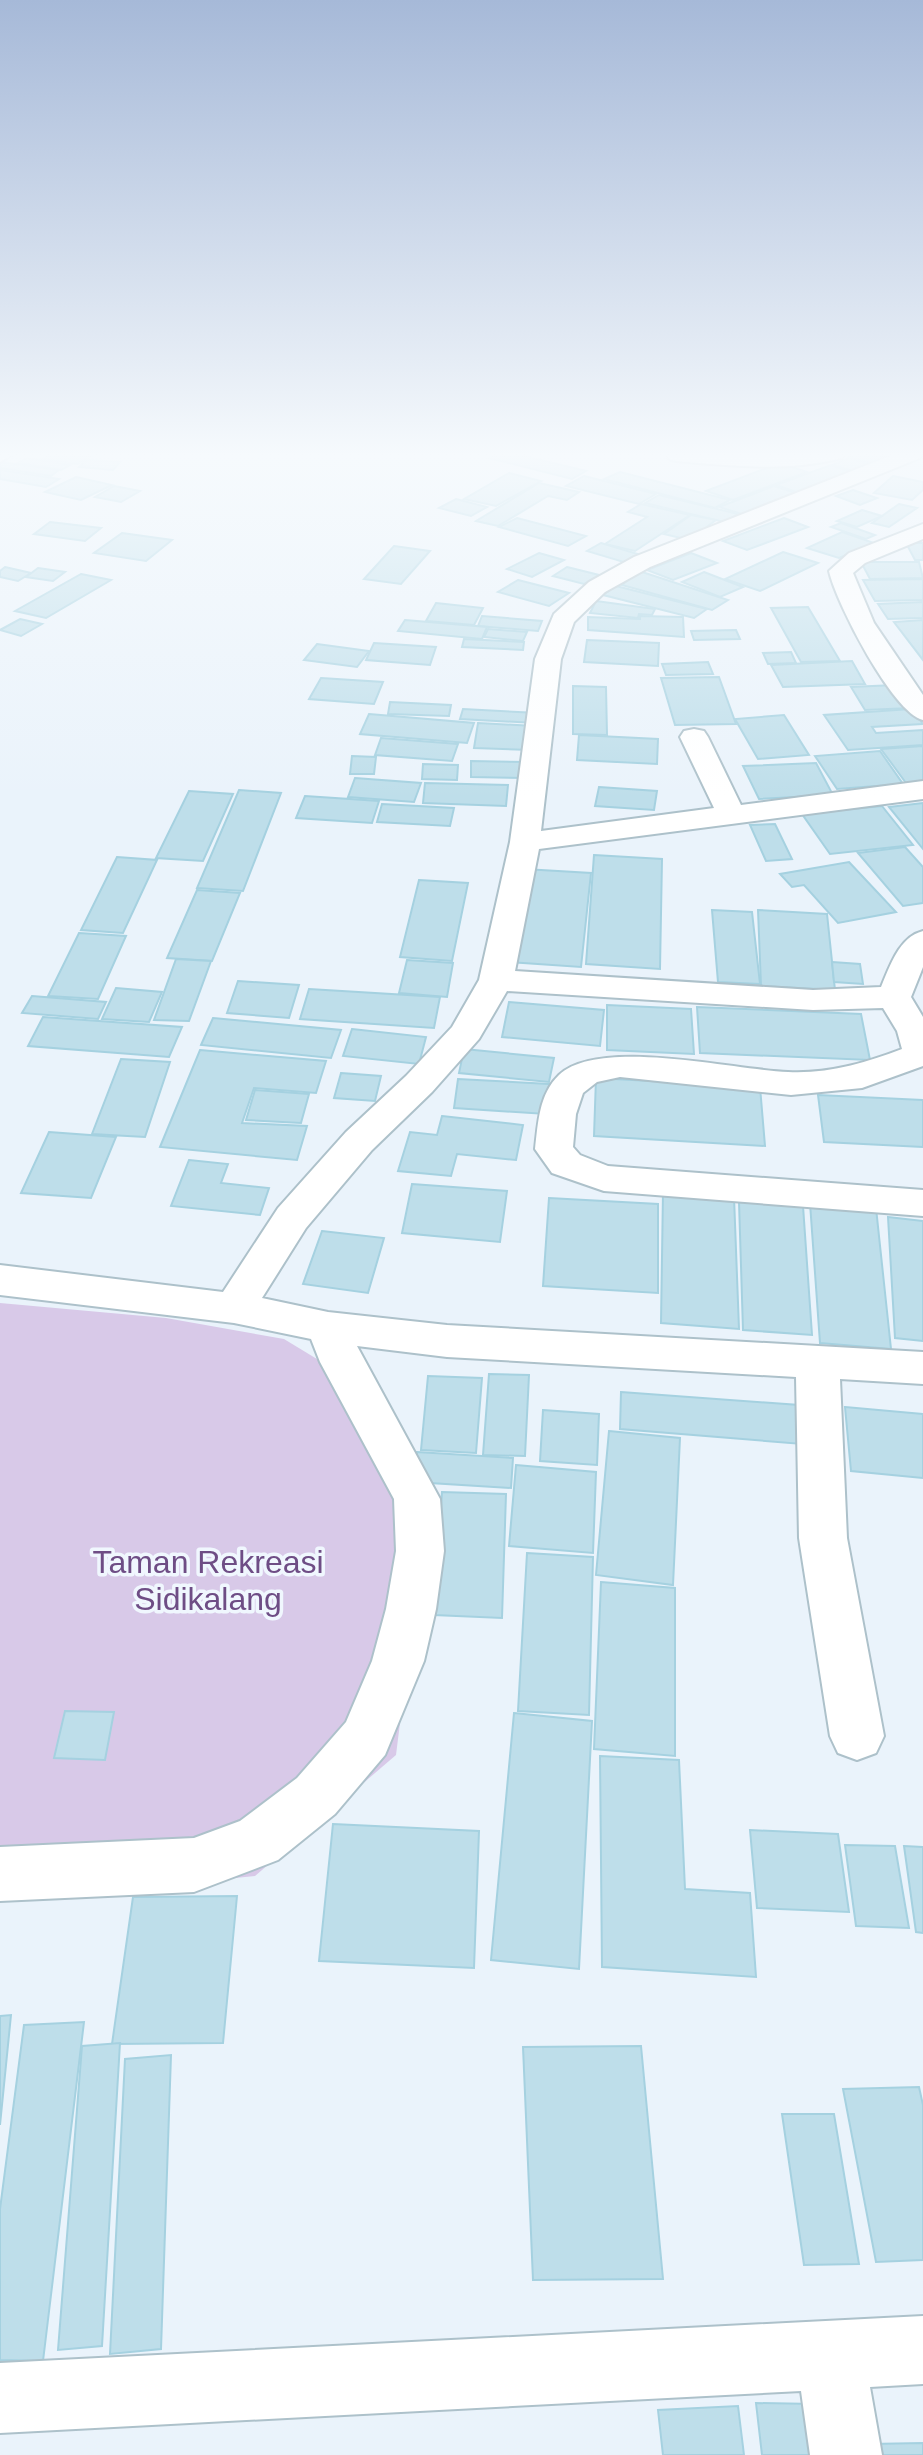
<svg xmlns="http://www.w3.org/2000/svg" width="923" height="2455" font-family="Helvetica,sans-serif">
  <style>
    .green { fill: #d8c9e8 }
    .building { fill: #bedeea; stroke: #a5d1e0; stroke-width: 2 }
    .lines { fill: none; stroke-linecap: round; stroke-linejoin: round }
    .minor-casing { stroke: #adc1ca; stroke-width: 4 }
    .minor { fill: #fff; fill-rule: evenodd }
    .labels { text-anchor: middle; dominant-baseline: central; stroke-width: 7; stroke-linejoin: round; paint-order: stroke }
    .near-park-label { font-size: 32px; fill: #6e4d85; stroke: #f0f7fe }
  </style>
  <rect width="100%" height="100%" fill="#eaf3fb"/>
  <polygon class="green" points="0,1303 166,1318 284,1339 368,1390 419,1572 396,1755 255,1876 0,1902"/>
  <g class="building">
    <polygon points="51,454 72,454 90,457 77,464 43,459"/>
    <polygon points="498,454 516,454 586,471 572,479 489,458"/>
    <polygon points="856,454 874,454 893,459 880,466 849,457"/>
    <polygon points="27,458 70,465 61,470 18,463"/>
    <polygon points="849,458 876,466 860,473 832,465"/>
    <polygon points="86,460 120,462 113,470 79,467"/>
    <polygon points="0,463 1,462 59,470 51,476 0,468"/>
    <polygon points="780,463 807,472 733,500 706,491"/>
    <polygon points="831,465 857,474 802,494 776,485"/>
    <polygon points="0,470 1,470 59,479 46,487 0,479"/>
    <polygon points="620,472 730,500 715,508 604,479"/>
    <polygon points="509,473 541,481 496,506 464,499"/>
    <polygon points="584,476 656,494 639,504 566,486"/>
    <polygon points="893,476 923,482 923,490 912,500 874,493"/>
    <polygon points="76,477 112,485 81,500 45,492"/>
    <polygon points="539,483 579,492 567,500 548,496 498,526 476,521"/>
    <polygon points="114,486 140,491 121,502 95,497"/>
    <polygon points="774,486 799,494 745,515 719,507"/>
    <polygon points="853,490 877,498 860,505 836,496"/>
    <polygon points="659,495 738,514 724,522 645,503"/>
    <polygon points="456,499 487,507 471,516 439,508"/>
    <polygon points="641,504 690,515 635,551 605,544 647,517 628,512"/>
    <polygon points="899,504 917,508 889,527 872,523"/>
    <polygon points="862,510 882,516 857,527 837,521"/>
    <polygon points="691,515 716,520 689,540 664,534"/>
    <polygon points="517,518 586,536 568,546 499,527"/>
    <polygon points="784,518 808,527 747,550 723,541"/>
    <polygon points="50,522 101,528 85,541 34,534"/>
    <polygon points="841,523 875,535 866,539 831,527"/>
    <polygon points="842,532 874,543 839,558 807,548"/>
    <polygon points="122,533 172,540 146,561 94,553"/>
    <polygon points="601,543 641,555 627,563 587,551"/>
    <polygon points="906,543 923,543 923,560 915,560"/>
    <polygon points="394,546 430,551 401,584 364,579"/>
    <polygon points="783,552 818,563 760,591 725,579"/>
    <polygon points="539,553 564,560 532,577 507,569"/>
    <polygon points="691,553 717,563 673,580 647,570"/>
    <polygon points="861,562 919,562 923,578 870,579"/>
    <polygon points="5,567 31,573 18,581 0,577 0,571"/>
    <polygon points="567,567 599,575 584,584 553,576"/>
    <polygon points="38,568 65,572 53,581 26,577"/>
    <polygon points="639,571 728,600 712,610 622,585"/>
    <polygon points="704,572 743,587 720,597 682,582"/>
    <polygon points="81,574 111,580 46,618 15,611"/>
    <polygon points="923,579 923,600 875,601 863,580"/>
    <polygon points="518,580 569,593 549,606 498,592"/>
    <polygon points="616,586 707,609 694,618 603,595"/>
    <polygon points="596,601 655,609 652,615 639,614 638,618 590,613"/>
    <polygon points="923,602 923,618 888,619 878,604"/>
    <polygon points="436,603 483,608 474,625 426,621"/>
    <polygon points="808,607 840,661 801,662 771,608"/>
    <polygon points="482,616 542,621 538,631 478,626"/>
    <polygon points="640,616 683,617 684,637 588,630 588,617 640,619"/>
    <polygon points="20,619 42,624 21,636 0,630"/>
    <polygon points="405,620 487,627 482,639 398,631"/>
    <polygon points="923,620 923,660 894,622"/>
    <polygon points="488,629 527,632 523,641 484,637"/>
    <polygon points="736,630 740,639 694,640 691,631"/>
    <polygon points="464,639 524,642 523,650 462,647"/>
    <polygon points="587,640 659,643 658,666 584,662"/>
    <polygon points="374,643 436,647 430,665 366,660"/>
    <polygon points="317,644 369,651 357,667 304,660"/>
    <polygon points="791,652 796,663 768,664 763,653"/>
    <polygon points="852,661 865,684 783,687 771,665"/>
    <polygon points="708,662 713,674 666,675 662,664"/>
    <polygon points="719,677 736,724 675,725 661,678"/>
    <polygon points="321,678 383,682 374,704 309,699"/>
    <polygon points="895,685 911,708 865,710 851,687"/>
    <polygon points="573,686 606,687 607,735 573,734"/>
    <polygon points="390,702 451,705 449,716 388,714"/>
    <polygon points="463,709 537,713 535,723 460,719"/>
    <polygon points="911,709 923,724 872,727 876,733 923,730 923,745 848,750 824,715"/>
    <polygon points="369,714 474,723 467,743 360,734"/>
    <polygon points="784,715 809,755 758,759 735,719"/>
    <polygon points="478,723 534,726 531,750 474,748"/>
    <polygon points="579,735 658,739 657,764 577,760"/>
    <polygon points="381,738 458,744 452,761 375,755"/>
    <polygon points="923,746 923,781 906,783 881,749"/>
    <polygon points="880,751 903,784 837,789 815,756"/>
    <polygon points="352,756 376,757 374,774 350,774"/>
    <polygon points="471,761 528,762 528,778 471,777"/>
    <polygon points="816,763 833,795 759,799 743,766"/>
    <polygon points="423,764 458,765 457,780 422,779"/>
    <polygon points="355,778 421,783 414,802 348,797"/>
    <polygon points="425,783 508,785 506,806 423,803"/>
    <polygon points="599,787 657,791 654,810 595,806"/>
    <polygon points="239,790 281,793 243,891 197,888"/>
    <polygon points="189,791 233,794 203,861 156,858"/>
    <polygon points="305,796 379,801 372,823 296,818"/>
    <polygon points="923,803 923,849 889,807"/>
    <polygon points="382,804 454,808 450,826 377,822"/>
    <polygon points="882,806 913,845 830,854 802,814"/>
    <polygon points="775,824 792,859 766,861 750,825"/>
    <polygon points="905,847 923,867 923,903 903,906 858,853"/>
    <polygon points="594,855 662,859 660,969 586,964"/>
    <polygon points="117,857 157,860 123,933 81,930"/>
    <polygon points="849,862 896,912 838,923 804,885 792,887 780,874"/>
    <polygon points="524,869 591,873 581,967 509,962"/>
    <polygon points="419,880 468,883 452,961 400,957"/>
    <polygon points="197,890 240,893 212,961 167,958"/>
    <polygon points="712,910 752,912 760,984 718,982"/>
    <polygon points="758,910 827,914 835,990 761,986"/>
    <polygon points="79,933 126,936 98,999 48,996"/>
    <polygon points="176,959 211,961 189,1021 154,1020"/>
    <polygon points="407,960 453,963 447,997 399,993"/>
    <polygon points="832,962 860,964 863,984 834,982"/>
    <polygon points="238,981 299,985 289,1018 227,1013"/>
    <polygon points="116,988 162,992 149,1022 102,1019"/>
    <polygon points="309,989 440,997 434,1028 300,1019"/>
    <polygon points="32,996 106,1002 98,1019 22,1013"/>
    <polygon points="509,1002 604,1010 600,1046 502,1037"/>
    <polygon points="607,1005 691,1009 694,1054 607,1050"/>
    <polygon points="697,1007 861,1014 870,1060 700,1053"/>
    <polygon points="43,1017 182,1027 169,1057 28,1046"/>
    <polygon points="213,1018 341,1030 331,1058 201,1045"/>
    <polygon points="352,1029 426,1037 419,1064 343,1056"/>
    <polygon points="464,1049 554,1058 549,1082 459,1073"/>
    <polygon points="200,1050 326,1061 316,1093 254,1088 242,1123 307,1126 297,1160 160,1147"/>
    <polygon points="121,1059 170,1062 145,1137 92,1134"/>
    <polygon points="341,1073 381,1076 375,1101 334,1098"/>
    <polygon points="596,1078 760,1087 765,1146 594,1136"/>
    <polygon points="458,1079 549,1084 546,1114 454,1108"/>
    <polygon points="255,1090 309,1094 301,1123 246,1120"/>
    <polygon points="818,1095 923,1100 923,1147 824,1142"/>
    <polygon points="442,1116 523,1125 516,1160 457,1154 451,1176 398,1171 410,1132 437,1135"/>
    <polygon points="49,1132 116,1137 91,1198 21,1193"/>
    <polygon points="189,1160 228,1164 221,1183 269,1188 260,1215 171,1206"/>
    <polygon points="412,1184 507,1191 500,1242 402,1233"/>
    <polygon points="663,1192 734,1197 739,1329 661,1323"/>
    <polygon points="549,1198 658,1204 658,1293 543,1286"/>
    <polygon points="739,1202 803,1206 812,1335 743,1330"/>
    <polygon points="810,1203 876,1208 891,1349 820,1343"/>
    <polygon points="888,1217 923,1221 923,1341 895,1338"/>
    <polygon points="322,1231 384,1238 368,1293 303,1284"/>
    <polygon points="489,1374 529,1375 525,1456 483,1455"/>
    <polygon points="428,1376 482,1378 476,1453 421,1450"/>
    <polygon points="621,1392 799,1405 802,1444 620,1429"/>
    <polygon points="845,1407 923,1414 923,1478 851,1471"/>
    <polygon points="543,1410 599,1414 597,1465 540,1461"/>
    <polygon points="609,1431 680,1438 673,1585 596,1575"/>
    <polygon points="417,1452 513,1458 511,1488 414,1482"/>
    <polygon points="516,1465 596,1472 593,1553 509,1546"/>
    <polygon points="442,1492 506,1494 502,1618 434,1615"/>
    <polygon points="527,1553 593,1557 589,1715 518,1711"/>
    <polygon points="601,1582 675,1588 675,1756 594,1749"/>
    <polygon points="65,1711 114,1712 105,1760 54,1758"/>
    <polygon points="514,1713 592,1721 579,1969 491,1960"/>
    <polygon points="600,1756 679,1760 685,1889 750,1893 756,1977 602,1967"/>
    <polygon points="333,1824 479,1831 474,1968 319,1961"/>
    <polygon points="750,1830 838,1834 849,1912 757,1908"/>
    <polygon points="845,1845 895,1846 909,1928 856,1926"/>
    <polygon points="904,1846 923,1847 923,1933 916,1932"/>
    <polygon points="237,1896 223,2043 112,2044 133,1897"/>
    <polygon points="11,2015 0,2125 0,2016"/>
    <polygon points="84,2022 43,2361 0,2360 0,2209 24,2025"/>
    <polygon points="120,2043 102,2346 58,2350 82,2046"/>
    <polygon points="641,2046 663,2279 533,2280 523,2047"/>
    <polygon points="171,2055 161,2349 110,2354 125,2059"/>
    <polygon points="919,2087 923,2105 923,2260 876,2262 843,2089"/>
    <polygon points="782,2114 834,2114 859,2264 804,2265"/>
    <polygon points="756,2403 815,2404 822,2455 762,2455"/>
    <polygon points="738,2406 744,2455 663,2455 658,2410"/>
    <polygon points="923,2443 923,2455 872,2455 870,2444"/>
  </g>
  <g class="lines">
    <defs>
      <g id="minor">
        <polygon points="0,454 13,454 0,462"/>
        <path d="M666,454H845L842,458C788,472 731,466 676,461L669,459Z"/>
        <path d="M895,454H923L920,458L650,567L605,592L574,622L561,659L541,831L714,808L680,737L684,731L694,729L704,731L708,737L741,805L923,781V799L539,849L515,971L813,990L881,987C890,966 899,937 923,931V967L911,997L923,1017V1066L862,1088L791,1095L620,1077L597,1082L583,1093L576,1114L573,1147L580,1155L608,1166L923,1190V1216L604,1191L552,1173L535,1149C538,1123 539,1094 559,1075C599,1037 734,1070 788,1072C828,1074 865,1063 902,1049L897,1031L883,1008L813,1010L507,991L479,1039L432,1092L372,1150L306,1228L262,1298L328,1312L447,1325L923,1352V1384L840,1379L847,1538L884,1736L876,1753L857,1760L838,1753L830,1736L799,1538L796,1377L447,1357L357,1346L440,1499L444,1551L436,1609L424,1661L385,1755L335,1814L278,1860L194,1892L0,1901V1847L194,1838L240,1821L297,1778L346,1722L372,1661L386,1609L396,1551L394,1499L320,1362L311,1339L234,1323L0,1295V1265L223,1292L278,1208L346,1132L406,1076L452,1027L479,980L510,842L535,659L554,614L589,582L634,557Z"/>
        <path d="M923,524V539L865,563L853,573L874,623L923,695V720C893,713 836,603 829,571L849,553Z"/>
        <polygon points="923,2316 923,2384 870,2387 882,2455 810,2455 801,2391 0,2433 0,2363"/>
      </g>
    </defs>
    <use href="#minor" class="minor-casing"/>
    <use href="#minor" class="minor"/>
  </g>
  <linearGradient id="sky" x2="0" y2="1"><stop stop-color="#a6b9d8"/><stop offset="0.57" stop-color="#f6fafd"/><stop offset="1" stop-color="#f6fafd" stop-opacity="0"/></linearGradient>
  <rect width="923" height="798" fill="url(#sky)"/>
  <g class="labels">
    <g class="near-park-label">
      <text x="208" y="1562">Taman Rekreasi<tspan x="208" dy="37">Sidikalang</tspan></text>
    </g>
  </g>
</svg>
